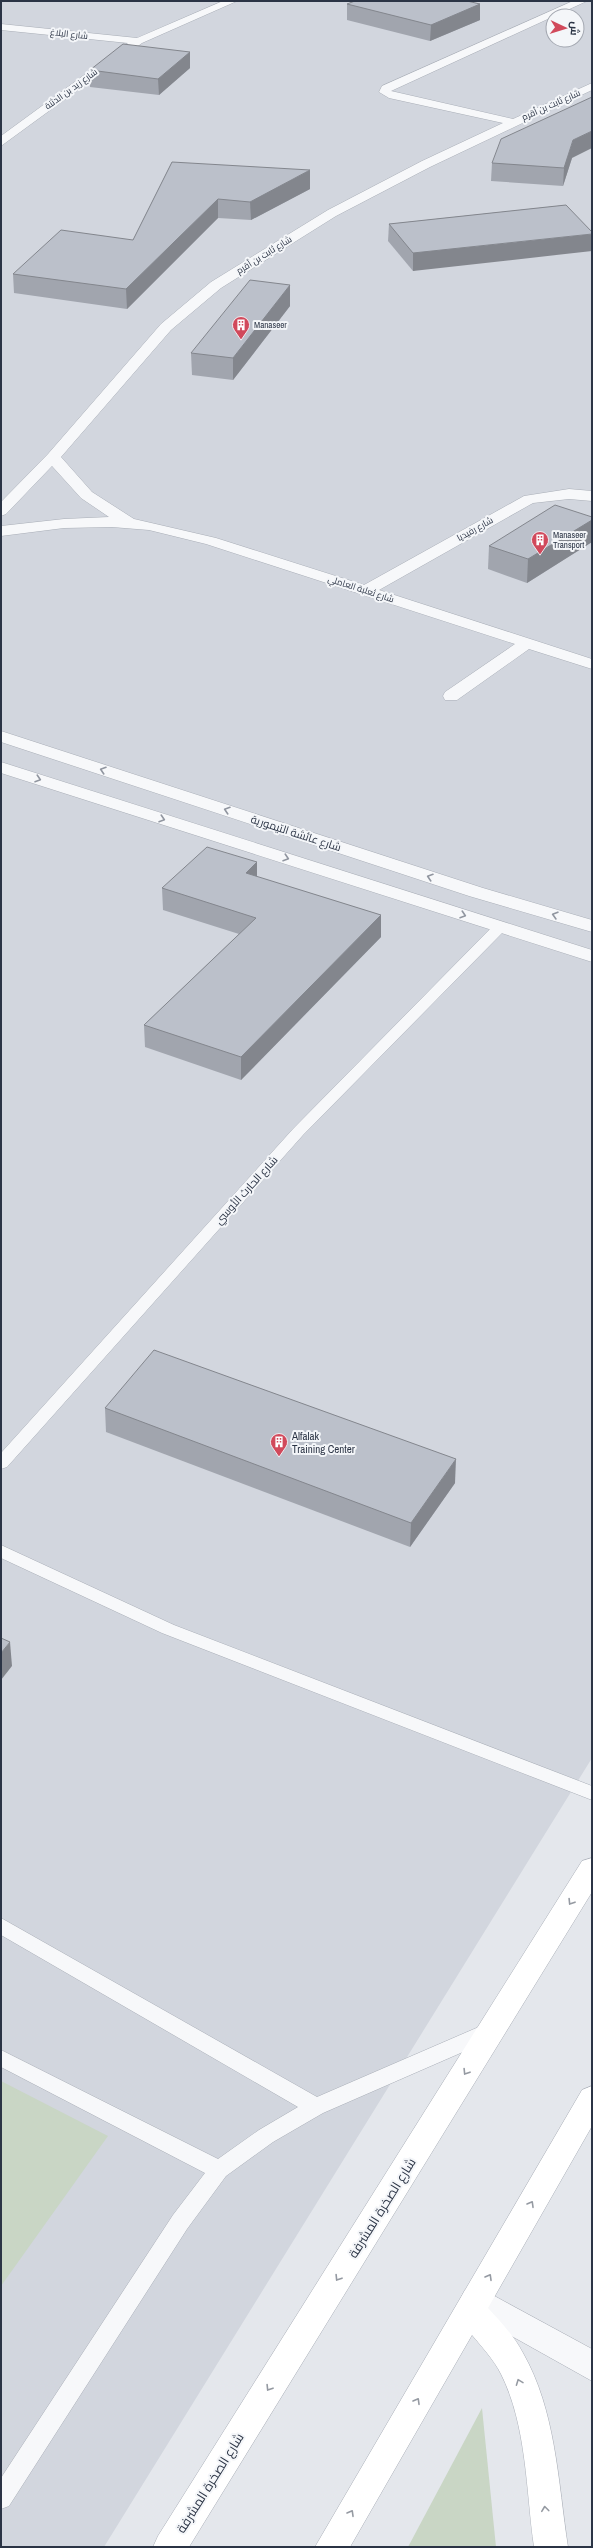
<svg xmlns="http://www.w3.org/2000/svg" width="593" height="2548" font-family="'Archivo Narrow',Cairo,sans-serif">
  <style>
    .built { fill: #d2d6de; fill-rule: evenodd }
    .green { fill: #c9d6c5 }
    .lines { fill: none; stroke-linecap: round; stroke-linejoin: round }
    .service-casing { stroke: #a9aeb7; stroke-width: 1 }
    .minor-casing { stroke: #a9aeb7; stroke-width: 1 }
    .tertiary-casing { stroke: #a9aeb7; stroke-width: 1 }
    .secondary-casing { stroke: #a9aeb7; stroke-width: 1 }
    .service { fill: #f7f8fa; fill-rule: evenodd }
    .minor { fill: #f7f8fa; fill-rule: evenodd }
    .tertiary { fill: #f7f8fa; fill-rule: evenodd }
    .secondary { fill: #fff; fill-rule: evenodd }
    .wall { fill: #a1a5ae }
    .shaded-wall { fill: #83868d }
    .building { fill: #bbc0ca; stroke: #83868d }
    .oneway { stroke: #9196a0 }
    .oneway2 { stroke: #959aa2 }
    .labels { text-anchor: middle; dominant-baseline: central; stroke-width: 4; stroke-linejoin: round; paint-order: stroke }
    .far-street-label { font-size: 9px; fill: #2b3445; stroke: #f4f6f9 }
    .far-poi-label { font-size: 9px; fill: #2b3445; stroke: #f4f6f9; text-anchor: start }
    .street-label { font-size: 11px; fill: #2b3445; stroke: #f4f6f9 }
    .poi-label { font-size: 11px; fill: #2b3445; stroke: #f4f6f9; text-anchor: start }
    .near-street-label { font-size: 13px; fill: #2b3445; stroke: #f4f6f9 }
  </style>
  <rect width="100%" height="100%" fill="#e4e7ec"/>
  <path class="built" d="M1,1H592V1758L104,2547H1ZM553,16H577V40H553Z"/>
  <g class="green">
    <polygon points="1,2081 108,2136 1,2286"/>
    <polygon points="482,2408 496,2547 408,2547"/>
  </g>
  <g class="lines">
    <defs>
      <g id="service">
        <polygon points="500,923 505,924 506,927 505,930 303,1135 7,1467 1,1469 1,1453 293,1129 495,924"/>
        <polygon points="1,1545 174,1625 592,1786 592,1800 162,1633 1,1558"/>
        <polygon points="1,1918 317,2097 481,2026 488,2024 495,2026 498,2032 495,2038 323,2113 273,2142 226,2176 187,2229 9,2506 1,2509 1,2478 173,2215 205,2173 1,2067 1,2050 218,2159 259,2130 298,2107 1,1935"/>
      </g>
      <g id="minor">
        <polygon points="223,1 237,1 142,43 1,146 1,136 128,43 1,30 1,24 137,38"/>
        <polygon points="573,1 587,1 391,91 513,119 592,83 592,90 430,167 336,216 221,288 171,330 61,457 92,492 134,519 216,538 364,585 524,496 569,489 592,491 592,501 569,499 533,503 379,590 592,659 592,669 529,649 457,700 445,700 443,696 445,692 515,644 206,544 149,530 112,527 64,528 1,536 1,526 64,519 109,517 81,498 52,466 6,514 1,516 1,502 48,454 161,324 211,282 328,210 422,161 503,123 389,98 379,92 382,86"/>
        <polygon points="476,2286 592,2349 592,2381 465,2310 460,2300 465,2290"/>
      </g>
      <g id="tertiary">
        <polygon points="1,731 483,888 592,920 592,932 469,896 1,742"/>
        <polygon points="1,762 592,950 592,962 1,773"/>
      </g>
      <g id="secondary">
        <polygon points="592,1858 592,1892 189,2547 153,2547 158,2536 582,1861"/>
        <path d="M592,2086V2126L488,2308C501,2322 514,2336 523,2353C556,2411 558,2482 568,2547H534C526,2491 527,2426 501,2374C494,2360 482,2347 472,2335L350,2547H315L582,2090Z"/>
      </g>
    </defs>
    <use href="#service" class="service-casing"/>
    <use href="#minor" class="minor-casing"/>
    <use href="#tertiary" class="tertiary-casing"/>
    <use href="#secondary" class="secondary-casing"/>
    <use href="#service" class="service"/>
    <use href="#minor" class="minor"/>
    <use href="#tertiary" class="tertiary"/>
    <use href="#secondary" class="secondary"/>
  </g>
  <g class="wall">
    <polygon points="347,4 480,4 480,20 430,41 347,20"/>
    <polygon points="190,52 190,68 159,95 90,87 90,70"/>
    <polygon points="572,158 563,186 491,181 492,163"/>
    <polygon points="172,162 310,189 251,220 218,218 127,309 14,293 13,274 133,240"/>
    <polygon points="566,205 413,271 388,241 389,224"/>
    <polygon points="290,285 290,306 233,380 192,375 191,353"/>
    <polygon points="592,517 592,542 527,583 488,569 489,546"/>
    <polygon points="257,862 257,877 381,915 381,937 241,1080 145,1047 144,1025 239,934 163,910 162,888"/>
    <polygon points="105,1408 455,1483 410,1547 106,1432"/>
  </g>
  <g class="shaded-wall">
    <polygon points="480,4 480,20 430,41 431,25"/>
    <polygon points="190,52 190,68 159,95 158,79"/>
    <polygon points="592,131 592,148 572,158 563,186 564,168 573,140"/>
    <polygon points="310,170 310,189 251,220 250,202"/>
    <polygon points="218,199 218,218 127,309 126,289"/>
    <polygon points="592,234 592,251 413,271 413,253"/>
    <polygon points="290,285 290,306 233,380 233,358"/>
    <polygon points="592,520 592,542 527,583 528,559"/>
    <polygon points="257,862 257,884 246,873"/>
    <polygon points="381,915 381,937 241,1080 241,1057"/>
    <polygon points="456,1459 455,1483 410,1547 411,1523"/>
    <polygon points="10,1642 12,1666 1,1680 1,1653"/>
  </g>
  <g class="building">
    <polygon points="355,1 467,1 480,4 431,25 347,4"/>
    <polygon points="123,44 190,52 158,79 90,70"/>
    <polygon points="592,97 592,131 573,140 564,168 492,163 501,139"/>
    <polygon points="172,162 310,170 250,202 218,199 126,289 13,274 61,230 133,240"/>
    <polygon points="566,205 592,232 592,234 413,253 389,224"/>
    <polygon points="250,280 290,285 233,358 191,353"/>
    <polygon points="555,505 592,517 592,520 528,559 489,546"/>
    <polygon points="207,847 257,862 246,873 381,915 241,1057 144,1025 256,918 162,888"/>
    <polygon points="154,1350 456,1459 411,1523 105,1408"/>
    <polygon points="1,1638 10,1642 1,1653"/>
  </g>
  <defs><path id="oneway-chevron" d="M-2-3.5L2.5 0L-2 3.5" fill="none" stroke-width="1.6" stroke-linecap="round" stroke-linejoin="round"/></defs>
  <g class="oneway">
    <use href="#oneway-chevron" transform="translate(103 770) rotate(-162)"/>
    <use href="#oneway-chevron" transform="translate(38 779) rotate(18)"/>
    <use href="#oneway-chevron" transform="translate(227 810) rotate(-162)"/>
    <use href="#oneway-chevron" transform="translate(162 819) rotate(18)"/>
    <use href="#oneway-chevron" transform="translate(286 858) rotate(18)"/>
    <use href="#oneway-chevron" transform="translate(430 877) rotate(-162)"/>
    <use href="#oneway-chevron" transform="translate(463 915) rotate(18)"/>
    <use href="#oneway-chevron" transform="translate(555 915) rotate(-164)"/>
  </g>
  <g class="oneway2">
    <use href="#oneway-chevron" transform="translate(571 1902) rotate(122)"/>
    <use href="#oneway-chevron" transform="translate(466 2072) rotate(122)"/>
    <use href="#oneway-chevron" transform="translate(531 2204) rotate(-60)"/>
    <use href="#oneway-chevron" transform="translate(489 2277) rotate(-60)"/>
    <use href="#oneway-chevron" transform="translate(338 2278) rotate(122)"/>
    <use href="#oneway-chevron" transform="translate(519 2382) rotate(-111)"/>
    <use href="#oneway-chevron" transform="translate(269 2388) rotate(122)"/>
    <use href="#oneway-chevron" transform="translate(417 2401) rotate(-60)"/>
    <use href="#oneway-chevron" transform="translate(545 2509) rotate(-97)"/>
    <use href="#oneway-chevron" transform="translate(351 2513) rotate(-60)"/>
  </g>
  <defs>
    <symbol id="building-pin" viewBox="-11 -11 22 30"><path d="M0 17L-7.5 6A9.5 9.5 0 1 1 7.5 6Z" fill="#d1495b" stroke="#f4f6f9"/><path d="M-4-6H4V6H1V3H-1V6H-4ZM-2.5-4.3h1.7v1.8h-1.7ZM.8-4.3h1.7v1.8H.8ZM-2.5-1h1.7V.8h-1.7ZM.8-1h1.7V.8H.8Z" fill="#fff"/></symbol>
  </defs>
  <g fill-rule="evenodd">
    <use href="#building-pin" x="231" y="315" width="20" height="27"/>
    <use href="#building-pin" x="530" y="530" width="20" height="27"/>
    <use href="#building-pin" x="269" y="1432" width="20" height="27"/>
  </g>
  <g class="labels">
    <g class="far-street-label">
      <text transform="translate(69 34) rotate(6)">شارع البلاغ</text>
      <text transform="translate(71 89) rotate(-36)">شارع زيد بن الدثنة</text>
      <text transform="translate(551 105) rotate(-24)">شارع ثابت بن أقرم</text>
      <text transform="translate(264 255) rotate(-32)">شارع ثابت بن أقرم</text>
      <text transform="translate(475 529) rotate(-29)">شارع رفيديا</text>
      <text transform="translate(361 589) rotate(18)">شارع ثعلبة العاملي</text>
    </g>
    <g class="far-poi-label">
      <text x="254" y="325">Manaseer</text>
      <text x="553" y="535">Manaseer<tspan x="553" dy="10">Transport</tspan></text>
    </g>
    <g class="street-label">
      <text transform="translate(296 833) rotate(18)">شارع عائشة التيمورية</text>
      <text transform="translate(246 1190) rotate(-48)">شارع الحارث الأوسي</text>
    </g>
    <g class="poi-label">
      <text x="292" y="1436">Alfalak<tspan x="292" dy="13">Training Center</tspan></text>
    </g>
    <g class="near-street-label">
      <text transform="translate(382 2208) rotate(-58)">شارع الصخرة المشرفة</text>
      <text transform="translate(210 2483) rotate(-58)">شارع الصخرة المشرفة</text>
    </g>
  </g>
  <rect width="593" height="2548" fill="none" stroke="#2b3445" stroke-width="4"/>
  <g transform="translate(565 28) rotate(94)"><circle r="19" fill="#f4f6f9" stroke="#a4a8b1"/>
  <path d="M0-3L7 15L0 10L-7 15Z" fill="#d1495b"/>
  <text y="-6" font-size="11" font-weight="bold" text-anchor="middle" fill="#2b3445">ش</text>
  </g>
</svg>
